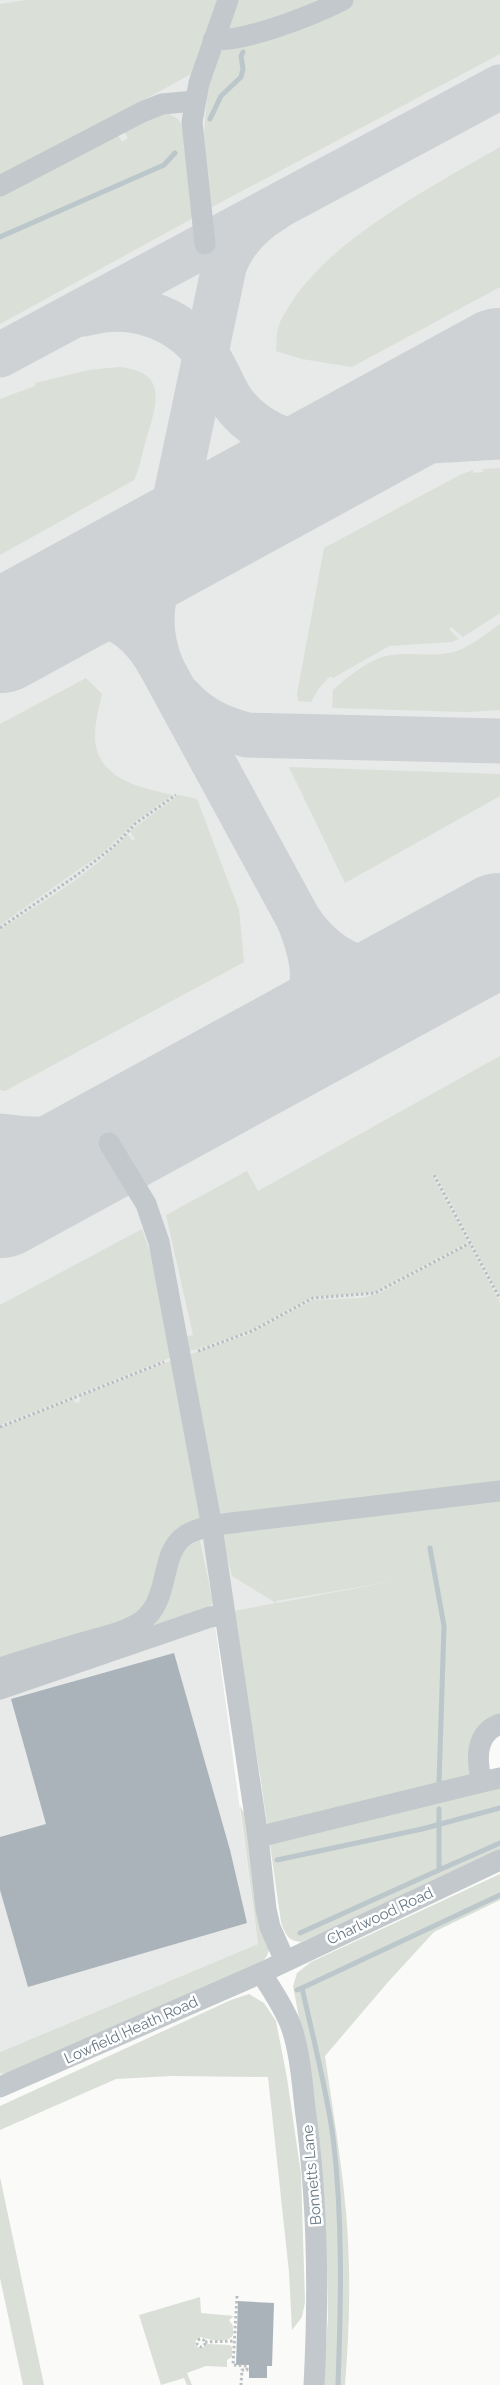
<svg xmlns="http://www.w3.org/2000/svg" width="500" height="2385" font-family="Raleway,sans-serif">
  <style>
    .built { fill: #e8e9e9 }
    .green { fill: #dadfd7; fill-rule: evenodd }
    .lines { fill: none; stroke-linecap: round; stroke-linejoin: round }
    .stream { stroke: #bbc7cb; stroke-width: 5 }
    .taxiway { stroke: #ced2d4; stroke-width: 45 }
    .runway { stroke: #ced2d4; stroke-width: 112 }
    .building { fill: #aab3b9 }
    .path { stroke: #bbbfc2; stroke-width: 3; stroke-dasharray: 2.5 2.5; stroke-linecap: butt }
    .minor { stroke: #c3c8cc; stroke-width: 21 }
    .labels { text-anchor: middle; dominant-baseline: central; stroke-width: 5; stroke-linejoin: round; paint-order: stroke }
    .street-label { font-size: 15px; fill: #657683; stroke: #fff }
  </style>
  <rect width="100%" height="100%" fill="#fafaf8"/>
  <polygon class="built" points="0,0 500,0 500,1564 232,1611 215,1624 258,1944 0,2052"/>
  <g class="green">
    <polygon points="26,0 222,0 195,70 191,74 0,179 0,4"/>
    <polygon points="233,0 316,0 321,2 230,32 224,22"/>
    <polygon points="354,0 500,0 500,54 210,208 204,135 208,83 214,56 226,47 313,17"/>
    <polygon points="167,113 178,119 184,129 193,218 0,324 0,193 115,130 122,142 128,138 121,127"/>
    <path d="M500,147V287L352,367L302,359L276,351C277,343 276,333 279,325C281,319 285,313 288,308C328,240 433,186 500,147Z"/>
    <path d="M119,367C170,372 156,405 146,440C142,453 140,468 134,480L0,555V399L35,386V383L89,370Z"/>
    <polygon points="500,468 500,613 463,637 451,627 449,629 459,639 452,642 389,646 333,678 330,676 319,688 311,702 298,701 297,694 324,548 460,475 473,470 473,473 483,472 483,469"/>
    <path d="M500,624V710L467,712L332,708L333,690C348,677 371,657 392,655C414,652 436,658 457,651C473,645 487,633 500,624Z"/>
    <path d="M86,678L102,694C99,707 95,722 95,736C95,779 141,788 173,795L137,820L105,851L0,925V724Z"/>
    <polygon points="289,767 500,774 500,796 345,883"/>
    <path d="M179,795L197,799L239,910L244,962L5,1091L0,1090V930C43,901 94,873 127,834L133,841L135,839L130,831Z"/>
    <polygon points="500,1056 500,1296 435,1173 432,1175 468,1242 374,1292 312,1297 247,1332 188,1352 185,1337 193,1335 166,1215 247,1171 258,1191"/>
    <polygon points="142,1229 158,1275 172,1357 0,1425 0,1305"/>
    <polygon points="469,1244 500,1303 500,1486 218,1519 188,1355 247,1335 313,1300 362,1298 380,1293"/>
    <polygon points="173,1360 202,1522 141,1615 0,1662 0,1428 74,1399 74,1402 79,1403 81,1396"/>
    <path d="M500,1496V1720L475,1770L500,1785V1854L301,1942C288,1941 285,1934 281,1922L260,1775L232,1611L276,1603L232,1576L221,1533ZM395,1581L277,1603L276,1602V1601Z"/>
    <path d="M200,1541L213,1603L202,1612L62,1654L134,1630C146,1610 177,1544 200,1541Z"/>
    <polygon points="240,1806 246,1816 270,1948 267,1956 261,1963 9,2073 0,2074 0,2052 258,1944"/>
    <path d="M500,1874V1900L434,1932L388,1982L325,2056C335,2126 348,2197 349,2267C350,2307 348,2346 345,2385H323L328,2317L327,2268L304,2044L293,1986L297,1973L311,1962Z"/>
    <polygon points="249,1994 264,2003 276,2021 287,2078 301,2174 305,2302 302,2317 292,2330 289,2272 268,2077 172,2076 116,2079 0,2130 0,2106 231,2000"/>
    <polygon points="0,2177 44,2385 23,2385 0,2278"/>
    <path d="M200,2297L201,2313L234,2316L229,2320L233,2326V2335C227,2345 208,2339 200,2337L196,2340L195,2345L201,2349L207,2344L230,2345L232,2347V2357L227,2360V2367L206,2366L187,2373L192,2385H187L184,2378L161,2385L139,2315Z"/>
  </g>
  <g class="lines">
    <g class="stream">
      <polyline points="210,119 221,96 241,77 243,69 241,56 243,52"/>
      <polyline points="0,237 164,165 175,153"/>
      <polyline points="430,1548 444,1626 439,1783"/>
      <polyline points="439,1809 439,1870 500,1843"/>
      <polyline points="277,1860 422,1829 500,1808"/>
      <polyline points="300,1933 439,1870"/>
      <polyline points="302,1988 500,1895"/>
      <path d="M297,1990L302,1988C313,2037 326,2087 333,2137C343,2220 341,2302 338,2385"/>
    </g>
    <g class="taxiway">
      <path d="M84,314C128,301 175,315 204,351C215,365 221,383 230,398C251,431 291,447 328,447L500,437"/>
      <polyline points="0,355 500,87"/>
      <path d="M35,617C89,601 133,614 160,665"/>
      <path d="M180,697C198,718 221,728 247,735L500,741"/>
      <path d="M299,920C335,973 383,982 441,961"/>
      <path d="M271,1054C312,1001 325,987 299,920L163,670C152,645 149,620 155,594L224,267C233,241 251,223 274,209"/>
      <path d="M0,1136C58,1145 96,1134 151,1119"/>
    </g>
    <g class="runway">
      <polyline points="0,637 500,364"/>
      <polyline points="0,1202 500,929"/>
    </g>
  </g>
  <g class="building">
    <polygon points="174,1653 230,1850 247,1923 28,1987 0,1890 0,1837 46,1824 11,1699"/>
    <polygon points="238,2301 274,2303 272,2366 267,2366 267,2378 249,2378 249,2365 236,2365"/>
  </g>
  <g class="lines">
    <g class="path">
      <polyline points="0,928 77,875 113,847 136,823 176,795"/>
      <polyline points="434,1175 500,1299"/>
      <polyline points="198,1351 252,1331 313,1298 375,1293 470,1243"/>
      <polyline points="0,1427 164,1362"/>
      <polyline points="237,2296 233,2365 247,2366 247,2370 242,2370 241,2385"/>
      <circle cx="201" cy="2343" r="4"/>
      <polyline points="205,2342 234,2341"/>
    </g>
    <g class="minor">
      <path d="M213,40C245,42 314,15 343,0"/>
      <polyline points="0,186 142,112 162,104 195,101"/>
      <polyline points="205,244 192,122 199,83 228,0"/>
      <polyline points="109,1143 146,1204 159,1242 212,1527 258,1837 266,1909 270,1927 285,1961"/>
      <path d="M0,1668C27,1659 54,1651 81,1643C101,1637 124,1633 142,1621C172,1598 158,1553 186,1535C199,1527 217,1525 231,1523L500,1491"/>
      <polyline points="0,1689 210,1617 224,1615"/>
      <path d="M500,1724C475,1733 476,1760 482,1782L500,1778"/>
      <polyline points="258,1837 482,1782"/>
      <path d="M261,1973C272,1990 284,2007 291,2026C300,2052 302,2081 305,2108C318,2201 319,2292 314,2385"/>
      <polyline points="0,2087 261,1973 500,1860"/>
    </g>
  </g>
  <g class="labels">
    <g class="street-label">
      <text transform="translate(380 1916) rotate(-25)">Charlwood Road</text>
      <text transform="translate(131 2030) rotate(-24)">Lowfield Heath Road</text>
      <text transform="translate(312 2175) rotate(-95)">Bonnetts Lane</text>
    </g>
  </g>
</svg>
